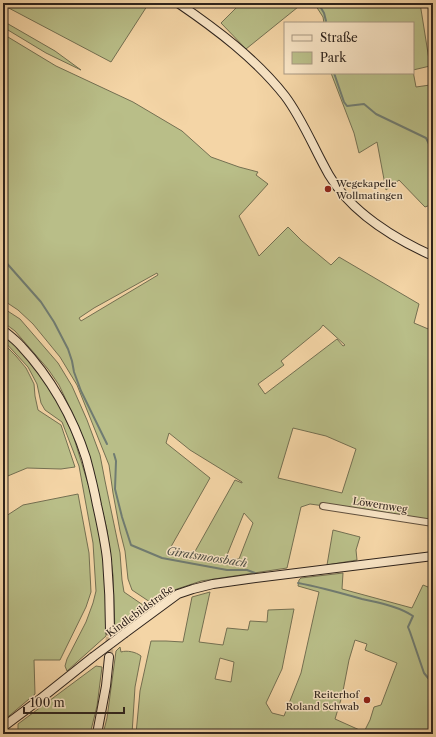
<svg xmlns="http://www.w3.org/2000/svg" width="436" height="737" font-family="'Libre Caslon Text',serif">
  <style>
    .green { fill: #b9be88; stroke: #747052; fill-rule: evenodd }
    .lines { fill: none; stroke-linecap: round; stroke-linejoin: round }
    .stream { stroke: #707c72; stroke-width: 2 }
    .secondary-tunnel { stroke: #ccb18a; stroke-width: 8; stroke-dasharray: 8 4; stroke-linecap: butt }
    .minor-casing { stroke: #60503e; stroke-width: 8 }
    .secondary-casing { stroke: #2e231c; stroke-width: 10 }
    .minor { stroke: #f8e4c5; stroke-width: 6 }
    .secondary { stroke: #f8e4c5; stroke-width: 8 }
    .secondary-bridge-casing { stroke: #2e231c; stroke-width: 10; stroke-linecap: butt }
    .secondary-bridge { stroke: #f8e4c5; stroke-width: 8 }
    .poi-dot { fill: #8f2418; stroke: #f8e4c5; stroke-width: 1.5 }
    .labels { text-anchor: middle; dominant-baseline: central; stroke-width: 3; stroke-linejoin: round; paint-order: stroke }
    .poi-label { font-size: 10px; fill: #2e231c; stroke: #f8e4c5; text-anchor: start }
    .street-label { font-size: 10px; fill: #2e231c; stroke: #f8e4c5 }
    .water-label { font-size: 11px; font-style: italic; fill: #4f5047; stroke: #f8e4c5 }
  </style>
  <rect width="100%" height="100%" fill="#f4d5a6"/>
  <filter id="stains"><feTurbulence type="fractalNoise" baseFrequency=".005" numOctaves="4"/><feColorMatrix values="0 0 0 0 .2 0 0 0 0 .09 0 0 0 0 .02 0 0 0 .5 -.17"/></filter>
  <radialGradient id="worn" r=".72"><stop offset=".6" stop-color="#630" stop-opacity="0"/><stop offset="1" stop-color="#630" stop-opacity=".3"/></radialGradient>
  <g class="green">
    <polygon points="3,3 149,3 111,62 3,5"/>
    <polygon points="241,3 303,3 246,49 221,23"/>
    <polygon points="314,3 420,3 430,66 413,70 413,23 324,23 323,17"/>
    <polygon points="3,21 55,51 81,70 46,53 3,27"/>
    <path d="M3,34L56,66L133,102L182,131L211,157L239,167L258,172L256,175L268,184L239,216L259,256L288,227L302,241L331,265L339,257L419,304L414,323L433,331V521L310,504L301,507L287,568L201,581L174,590L153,604L132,590L128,579L125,551L120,531L113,493L109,465L77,385L60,357L33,324L18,310L3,300ZM157,273L158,275L81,321L79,318L94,308ZM323,325L345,345L343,346L337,339L265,394L258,384L284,365L281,361L320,329ZM293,428L326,436L356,449L342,493L278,478ZM169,433L190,450L242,482V483L235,480L193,555H178L168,552L210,478L166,443ZM244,513L253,523L239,559L225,560Z"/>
    <polygon points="413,71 416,87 430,85 433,146 433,204 425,207 399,180 386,190 377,142 359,153 354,133 331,73 413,73"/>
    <polygon points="3,308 20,319 58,363 72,386 87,420 100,455 105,481 120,553 122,580 124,592 143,605 145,612 115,632 113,575 107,530 91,464 78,426 69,406 59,385 48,369 15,331 3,322"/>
    <polygon points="3,333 19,346 41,373 58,402 73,435 93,500 103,554 106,595 106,636 67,671 65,666 67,659 86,622 93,603 96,591 93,543 79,466 62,422 45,410 41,403 37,384 28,367 3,340"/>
    <polygon points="3,343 16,356 26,368 34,384 35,396 38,410 61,425 75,467 61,469 27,468 3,478"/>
    <polygon points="78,494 89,553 91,592 86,607 60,660 34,660 35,694 3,721 3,518 23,505"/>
    <polygon points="333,530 360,537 356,550 357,560 327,565"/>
    <path d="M343,573L342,589L412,608L423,585L433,589V734H136L140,691L151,641H166L183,642L192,597L210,592L199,642L223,645L227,628L248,630L250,621L267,622L268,610L294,609L282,669L266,703L272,713L284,716L301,673L319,592L298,586L299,580L301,578ZM355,640L367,644L365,650L397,663L381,705L374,707L370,720L364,732L335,719L342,696L349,660ZM220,658L234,662L231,682L215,679Z"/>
    <path d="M120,647L121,652C127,650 136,652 141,656L135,687L132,734H103L107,718L116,651Z"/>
    <polygon points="96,666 102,667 97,706 90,734 18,734 18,724"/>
  </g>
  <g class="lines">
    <g class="stream">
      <polyline points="318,3 324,13 326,21"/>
      <polyline points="334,73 344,102 347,106 364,104 376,114 426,138 433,152"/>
      <polyline points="3,259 41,302 54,322 68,349 72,361 74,372 81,391 107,444"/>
      <polyline points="114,454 116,461 115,489 122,517 131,545 162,558 227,570 247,570 255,573"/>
      <path d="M298,583C320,587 341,593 362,599C379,603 398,606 413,616L408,627L410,632L424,673L433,684"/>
    </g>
    <polyline class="secondary-tunnel" points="109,657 110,631"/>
    <defs>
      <polyline id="minor" points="323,506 433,523"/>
      <g id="secondary">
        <path d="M178,3C216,29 256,59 285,96C303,120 314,149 329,175C351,212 395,239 433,256"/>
        <path d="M3,330C9,335 16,340 21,346C50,377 73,417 86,458C90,473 94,489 97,505C101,523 105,541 107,559C109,583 110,607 110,631"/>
        <polyline points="125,633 178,594 193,589 213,584 248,579 433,556"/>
        <polyline points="3,727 39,700 93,657"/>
        <polyline points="97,734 106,686 109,657"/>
      </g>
    </defs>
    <use href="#minor" class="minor-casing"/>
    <use href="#secondary" class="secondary-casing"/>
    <use href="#minor" class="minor"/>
    <use href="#secondary" class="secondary"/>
    <defs>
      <polyline id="secondary-bridge" points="93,657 125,633"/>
    </defs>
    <use href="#secondary-bridge" class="secondary-bridge-casing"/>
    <use href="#secondary-bridge" class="secondary-bridge"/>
  </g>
  <g class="poi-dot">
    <circle cx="328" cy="189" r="4"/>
    <circle cx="367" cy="700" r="4"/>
  </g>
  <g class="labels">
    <g class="poi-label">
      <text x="336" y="183">Wegekapelle<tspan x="336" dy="12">Wollmatingen</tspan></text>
      <text x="359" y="694" text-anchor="end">Reiterhof<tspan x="359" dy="12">Roland Schwab</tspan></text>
    </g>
    <g class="street-label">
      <text transform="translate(380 505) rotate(9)">Löwernweg</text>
      <text transform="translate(140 611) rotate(-36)">Kindlebildstraße</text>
    </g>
    <g class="water-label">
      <text transform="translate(207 557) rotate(9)">Giratsmoosbach</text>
    </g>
  </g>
  <rect width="436" height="737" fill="none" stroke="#f4d5a6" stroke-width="16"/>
  <rect x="4" y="4" width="428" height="729" fill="none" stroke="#2e231c" stroke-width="2"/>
  <rect x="8" y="8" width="420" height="721" fill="none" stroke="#2e231c"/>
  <rect x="284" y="22" width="130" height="52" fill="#f8e4c5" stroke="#a79781"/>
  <rect x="292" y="35" width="20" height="6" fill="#f8e4c5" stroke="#a79781"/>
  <text x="320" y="42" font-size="12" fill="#2e231c">Straße</text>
  <rect x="292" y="52" width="20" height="12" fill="#b9be88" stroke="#a79781"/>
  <text x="320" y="62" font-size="12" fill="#2e231c">Park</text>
  <path d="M24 707v6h100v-6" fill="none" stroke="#2e231c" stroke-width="2"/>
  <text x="30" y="707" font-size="12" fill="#2e231c" stroke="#f8e4c5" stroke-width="3" paint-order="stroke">100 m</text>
  <rect width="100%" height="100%" filter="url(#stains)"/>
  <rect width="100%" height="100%" fill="url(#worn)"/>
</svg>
